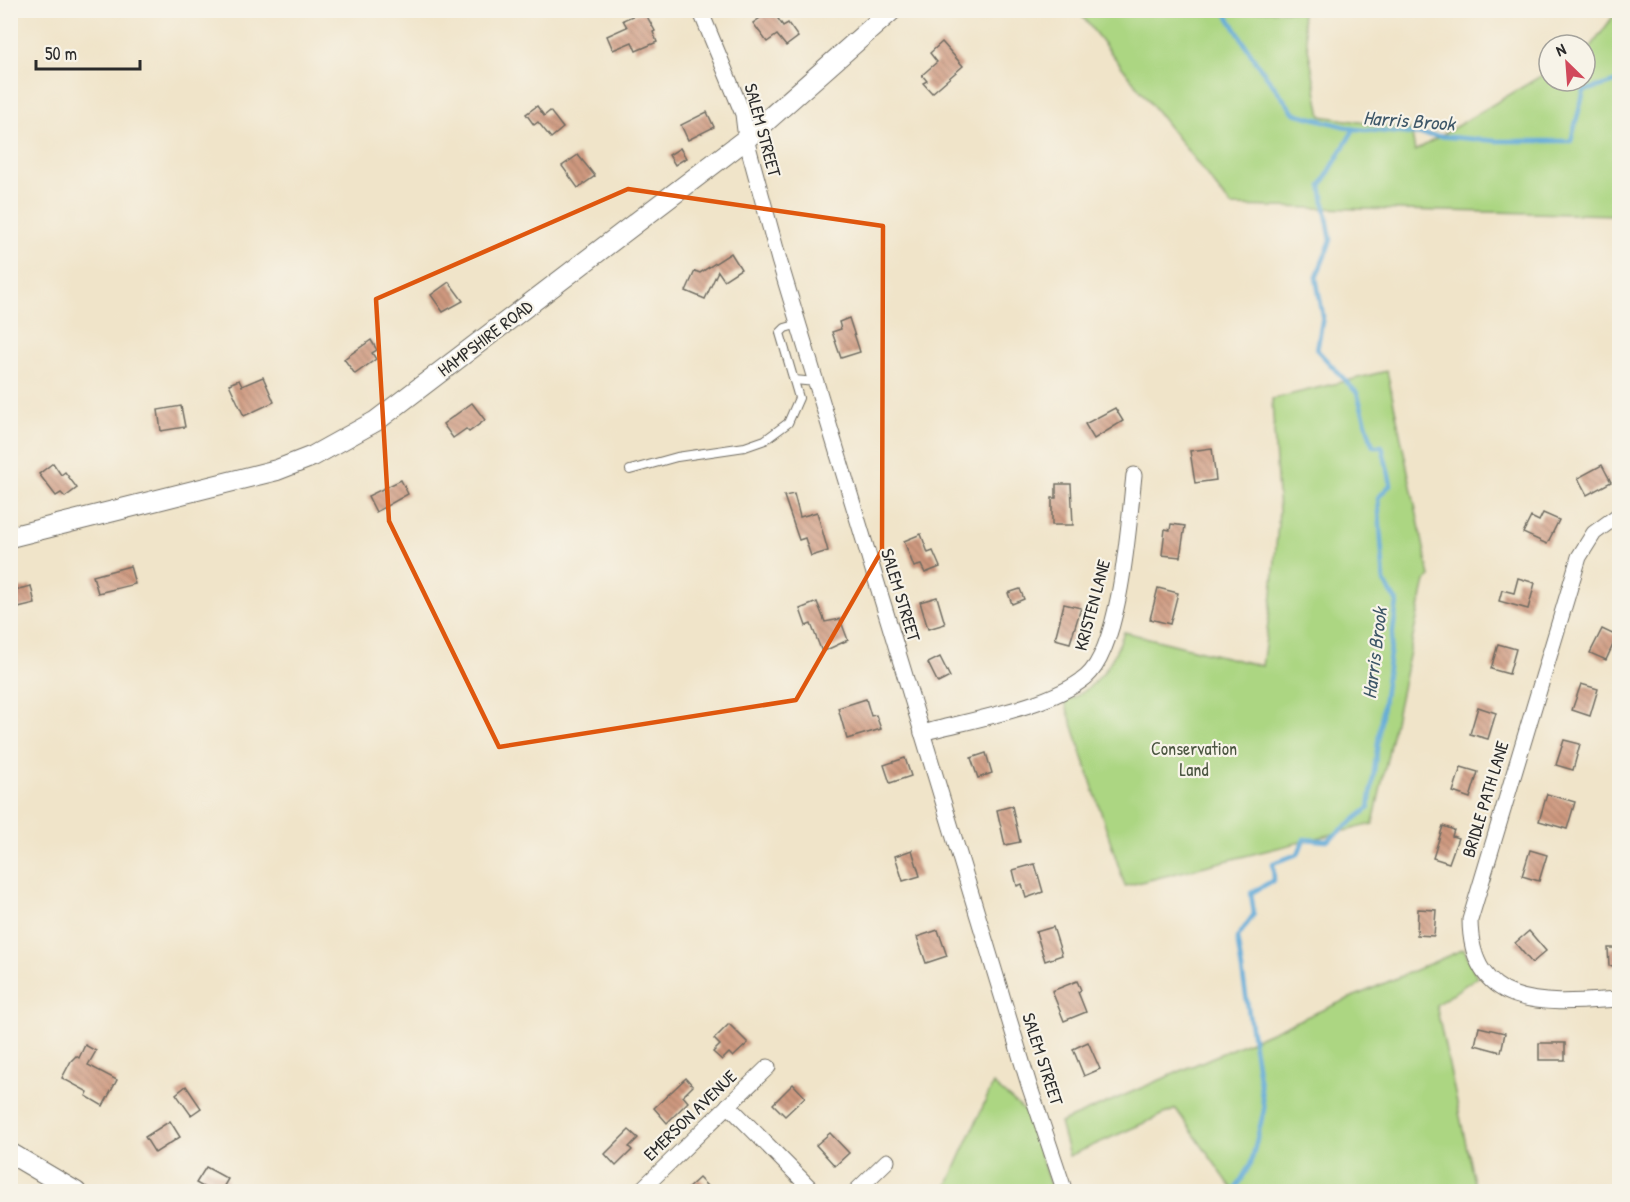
<svg xmlns="http://www.w3.org/2000/svg" width="1630" height="1202" font-family="'Patrick Hand',sans-serif">
  <style>
    .park { fill: #acd682; stroke: #6c8056; stroke-width: 1.5 }
    .lines { fill: none; stroke-linecap: round; stroke-linejoin: round }
    .stream { stroke: #61aad8; stroke-width: 4.5 }
    .building { fill: url(#building-back-hatch) }
    .lane-casing { stroke: #706c62; stroke-width: 10 }
    .street-casing { stroke: #706c62; stroke-width: 17 }
    .secondary-casing { stroke: #706c62; stroke-width: 22 }
    .lane { stroke: #fff; stroke-width: 8 }
    .street { stroke: #fff; stroke-width: 15 }
    .secondary { stroke: #fff; stroke-width: 20 }
    .marked { fill: none; stroke: #df570e; stroke-width: 4.5; stroke-linejoin: round }
    .labels { text-anchor: middle; dominant-baseline: central; stroke-width: 4.5; stroke-linejoin: round; paint-order: stroke }
    .street-label { font-size: 18px; fill: #2b2b2b; stroke: #f7f3e8 }
    .park-label { font-size: 18px; fill: #4b5641; stroke: #f7f3e8 }
    .water-label { font-size: 20px; font-style: italic; fill: #3e5768; stroke: #f7f3e8 }
  </style>
  <defs>
    <pattern id="building-back-hatch" width="6" height="6" patternUnits="userSpaceOnUse" patternTransform="scale(1.5)"><rect width="6" height="6" fill="#cf997f"/><path d="M-1 5l2 2M0 0l6 6M5-1l2 2" fill="none" stroke="#a87d68"/></pattern>
  </defs>
  <rect width="100%" height="100%" fill="#f7f3e8"/>
  <filter id="ink" filterUnits="userSpaceOnUse"><feTurbulence type="fractalNoise" baseFrequency=".0167" numOctaves="2"/><feDisplacementMap in="SourceGraphic" scale="12" xChannelSelector="R" yChannelSelector="G"/><feConvolveMatrix kernelMatrix="1 2 1 2 8 2 1 2 1" color-interpolation-filters="sRGB"/></filter>
  <filter id="wash" filterUnits="userSpaceOnUse"><feTurbulence type="fractalNoise" baseFrequency=".008" numOctaves="4" result="noise"/><feDisplacementMap in="SourceGraphic" scale="24" xChannelSelector="R" yChannelSelector="G"/><feGaussianBlur stdDeviation="1.35" result="paint"/><feColorMatrix in="noise" values="0 0 0 0 0 0 0 0 0 0 0 0 0 0 0 0 0 1.4 0 .05"/><feComposite in="paint" operator="in"/></filter>
  <g filter="url(#wash)">
    <rect width="100%" height="100%" fill="#f0e4c9"/>
    <g class="park">
      <polygon points="1078,11 1301,11 1321,116 1411,130 1415,151 1549,71 1549,81 1585,81 1585,51 1591,47 1617,11 1619,11 1619,215 1231,206"/>
      <path d="M1387,371L1430,577L1425,581L1373,824L1125,886L1065,702C1098,687 1112,665 1124,632L1262,666L1272,595L1279,511L1272,399Z"/>
      <polygon points="1464,949 1477,977 1436,1005 1476,1191 1234,1191 1176,1109 1069,1156 1060,1123"/>
      <polygon points="993,1084 1027,1113 1052,1191 945,1191"/>
    </g>
    <g class="lines">
      <g class="stream">
        <polyline points="1224,10 1256,62 1294,113 1354,129"/>
        <polyline points="1234,1192 1251,1163 1264,1110 1237,938 1254,914 1251,893 1274,880 1273,863 1298,854 1304,839 1327,841 1369,808 1397,602 1384,582 1378,498 1391,484 1382,446 1373,446 1357,393 1317,350 1323,316 1316,278 1331,240 1321,186 1354,129 1497,141 1571,141 1584,91 1618,81 1620,83"/>
      </g>
    </g>
    <g id="blocks">
      <g class="building">
        <polygon points="772,10 783,26 788,23 798,37 786,46 777,35 767,42 753,23"/>
        <polygon points="644,11 655,31 653,32 657,42 636,51 632,42 613,50 607,36 627,27 623,20"/>
        <polygon points="942,42 963,66 932,93 923,83 927,81 922,75 937,62 930,53"/>
        <polygon points="537,106 544,116 550,111 563,128 551,138 538,122 534,125 526,114"/>
        <polygon points="707,112 714,127 688,140 681,125"/>
        <polygon points="680,148 686,158 675,165 669,155"/>
        <polygon points="578,155 595,176 578,188 562,166"/>
        <polygon points="731,253 741,269 724,280 718,271 705,299 686,291 695,271 700,273"/>
        <polygon points="449,282 463,301 443,312 431,295"/>
        <polygon points="849,318 860,352 841,358 832,332 841,329 839,322"/>
        <polygon points="371,340 377,350 372,353 376,359 355,374 344,359"/>
        <polygon points="263,377 274,402 244,416 229,384 239,380 242,386"/>
        <polygon points="472,403 485,420 469,432 466,429 453,438 443,424"/>
        <polygon points="181,406 185,427 161,431 158,410"/>
        <polygon points="1115,408 1123,421 1094,439 1085,424"/>
        <polygon points="1212,448 1216,480 1195,483 1190,451"/>
        <polygon points="53,463 61,475 65,472 77,488 65,497 61,493 56,496 39,474"/>
        <polygon points="1602,465 1611,482 1587,495 1578,478"/>
        <polygon points="401,480 408,494 376,512 368,496"/>
        <polygon points="1056,484 1071,484 1073,525 1052,525 1052,498 1056,498"/>
        <polygon points="794,494 800,517 817,512 828,551 811,556 805,538 799,540 784,496"/>
        <polygon points="1543,513 1559,520 1547,544 1523,533 1531,517 1539,521"/>
        <polygon points="1171,524 1185,526 1180,557 1162,555 1165,529 1170,530"/>
        <polygon points="921,534 928,553 933,551 940,567 925,573 921,565 914,567 904,541"/>
        <polygon points="130,566 135,584 98,593 93,576"/>
        <polygon points="1518,578 1535,583 1528,609 1499,601 1502,590 1514,593"/>
        <polygon points="31,586 35,604 10,610 10,591"/>
        <polygon points="1158,588 1178,593 1170,624 1150,619"/>
        <polygon points="1020,589 1024,599 1012,604 1008,593"/>
        <polygon points="937,597 945,624 928,629 920,602"/>
        <polygon points="817,602 825,622 840,619 848,640 822,652 811,624 806,626 800,609"/>
        <polygon points="1064,604 1081,608 1070,643 1055,639"/>
        <polygon points="1602,629 1617,636 1606,660 1590,653"/>
        <polygon points="1498,644 1516,649 1509,674 1491,669"/>
        <polygon points="940,657 950,677 938,683 928,663"/>
        <polygon points="1581,684 1598,689 1590,716 1572,710"/>
        <polygon points="866,699 871,716 876,715 881,729 847,739 838,708"/>
        <polygon points="1478,707 1496,713 1488,739 1470,734"/>
        <polygon points="1564,740 1580,744 1573,770 1556,765"/>
        <polygon points="986,753 992,773 978,778 971,758"/>
        <polygon points="905,758 911,776 890,783 884,765"/>
        <polygon points="1461,767 1478,772 1470,798 1453,792"/>
        <polygon points="1547,794 1575,802 1567,829 1539,821"/>
        <polygon points="1012,806 1020,842 1005,845 997,810"/>
        <polygon points="1443,826 1454,830 1452,836 1458,838 1449,863 1433,858"/>
        <polygon points="912,850 920,876 903,881 895,856"/>
        <polygon points="1530,850 1547,855 1539,881 1522,876"/>
        <polygon points="1035,864 1043,892 1026,898 1022,884 1017,886 1013,870"/>
        <polygon points="1418,909 1436,910 1434,936 1417,935"/>
        <polygon points="1053,927 1062,955 1045,961 1036,932"/>
        <polygon points="938,930 947,956 926,963 917,937"/>
        <polygon points="1529,931 1546,951 1532,963 1515,943"/>
        <polygon points="1608,948 1620,948 1620,965 1609,966"/>
        <polygon points="1077,981 1081,990 1078,992 1086,1012 1064,1021 1052,991"/>
        <polygon points="729,1024 748,1043 733,1057 729,1053 722,1060 713,1052 720,1045 714,1039"/>
        <polygon points="1479,1027 1505,1033 1501,1052 1475,1045"/>
        <polygon points="1088,1042 1100,1069 1084,1076 1073,1049"/>
        <rect x="1539" y="1043" width="26" height="17"/>
        <polygon points="85,1045 96,1051 88,1065 117,1080 103,1106 86,1096 88,1092 62,1078 71,1061 76,1056 79,1058"/>
        <polygon points="686,1078 693,1086 683,1096 688,1102 667,1123 654,1108"/>
        <polygon points="793,1084 805,1097 785,1116 773,1104"/>
        <polygon points="186,1086 201,1108 191,1115 176,1094"/>
        <polygon points="170,1121 180,1137 155,1153 145,1137"/>
        <polygon points="629,1130 638,1138 629,1147 632,1150 616,1166 605,1154"/>
        <polygon points="830,1133 849,1153 835,1166 816,1145"/>
        <polygon points="206,1167 228,1179 221,1191 210,1191 196,1183"/>
        <polygon points="699,1178 712,1191 685,1191"/>
      </g>
    </g>
  </g>
  <g filter="url(#ink)">
    <use href="#blocks" fill-opacity="0" stroke="#706c62" stroke-width="1.5"/>
    <g class="lines">
      <defs>
        <g id="lane">
          <polyline points="794,380 816,382"/>
          <polyline points="630,470 677,457 745,447 765,440 788,423 799,398 780,333 785,328 799,324"/>
        </g>
        <g id="street">
          <polyline points="700,10 743,114 746,139 779,260 1029,1085 1065,1192"/>
          <path d="M1620,514L1594,533L1579,557L1470,920C1471,1015 1553,1003 1620,999"/>
          <path d="M922,733C969,720 1050,707 1086,677C1121,647 1129,521 1134,475"/>
          <polyline points="728,1105 814,1192"/>
          <polyline points="639,1192 768,1067"/>
          <polyline points="855,1192 887,1161"/>
        </g>
        <g id="secondary">
          <polyline points="10,537 277,470 313,456 376,421 746,139 892,10"/>
          <polyline points="10,1153 76,1192"/>
        </g>
      </defs>
      <use href="#lane" class="lane-casing"/>
      <use href="#street" class="street-casing"/>
      <use href="#secondary" class="secondary-casing"/>
      <use href="#lane" class="lane"/>
      <use href="#street" class="street"/>
      <use href="#secondary" class="secondary"/>
    </g>
  </g>
  <path class="marked" d="M628,189L883,226L882,550L796,700L499,747L389,521L376,299Z"/>
  <g class="labels">
    <g class="street-label">
      <text transform="translate(763 130) rotate(75)">SALEM STREET</text>
      <text transform="translate(485 338) rotate(-37)">HAMPSHIRE ROAD</text>
      <text transform="translate(901 595) rotate(73)">SALEM STREET</text>
      <text transform="translate(1092 605) rotate(-75)">KRISTEN LANE</text>
      <text transform="translate(1485 799) rotate(-73)">BRIDLE PATH LANE</text>
      <text transform="translate(1043 1059) rotate(72)">SALEM STREET</text>
      <text transform="translate(690 1115) rotate(-44)">EMERSON AVENUE</text>
    </g>
    <g class="park-label">
      <text x="1194" y="748">Conservation<tspan x="1194" dy="21">Land</tspan></text>
    </g>
    <g class="water-label">
      <text transform="translate(1409 120) rotate(4)">Harris Brook</text>
      <text transform="translate(1374 653) rotate(-83)">Harris Brook</text>
    </g>
  </g>
  <rect width="1630" height="1202" fill="none" stroke="#f7f3e8" stroke-width="36"/>
  <g transform="translate(1567 63) rotate(335)"><circle r="28" fill="#f7f3e8" stroke="#a5a39c" stroke-width="1.5"/>
  <path d="M0-4.5L10 22L0 15L-10 22Z" fill="#d1495b"/>
  <text y="-9" font-size="16" font-weight="bold" text-anchor="middle" fill="#2b2b2b">N</text>
  </g>
  <path d="M36 60v9h104v-9" fill="none" stroke="#2b2b2b" stroke-width="3"/>
  <text x="45" y="60" font-size="18" fill="#2b2b2b" stroke="#f7f3e8" stroke-width="4.5" paint-order="stroke">50 m</text>
</svg>
